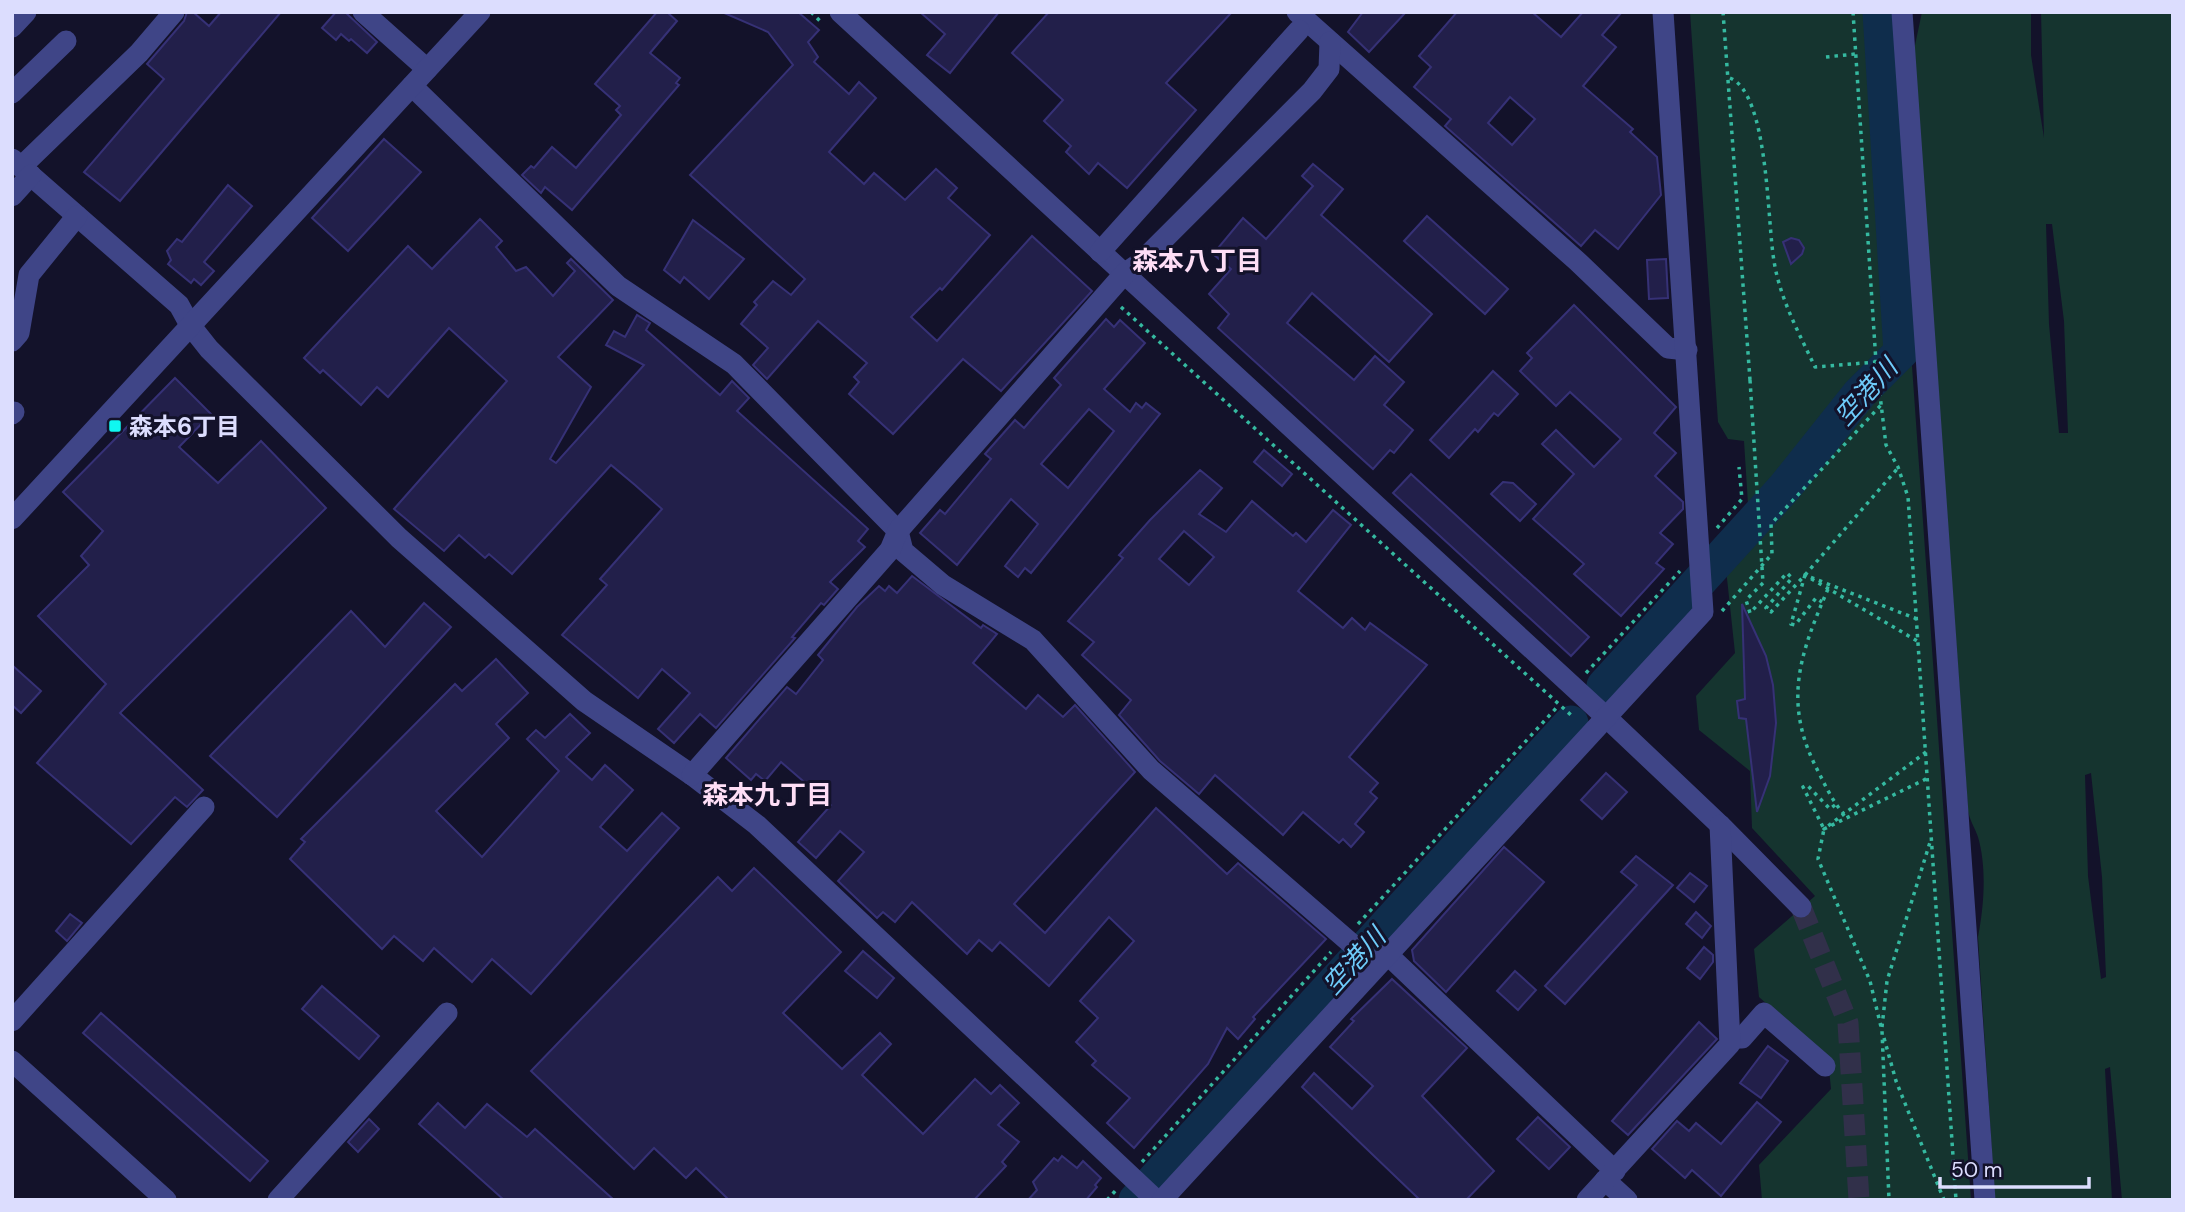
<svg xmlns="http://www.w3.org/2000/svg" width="2185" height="1212" font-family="'DM Sans','Noto Sans JP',sans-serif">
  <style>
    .green { fill: #15342f; fill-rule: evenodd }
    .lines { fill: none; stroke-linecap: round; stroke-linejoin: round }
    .river { stroke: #0f2d4c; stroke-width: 35 }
    .building { fill: #221f4a; stroke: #363176; stroke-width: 2; fill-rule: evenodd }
    .minor-tunnel { stroke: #31304a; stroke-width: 21; stroke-dasharray: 21 10; stroke-linecap: butt }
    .path { stroke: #35b9a0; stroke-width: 3.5; stroke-dasharray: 3.5 5; stroke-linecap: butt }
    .minor { stroke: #3f4587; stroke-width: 21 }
    .path-bridge { stroke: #35b9a0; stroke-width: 3.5; stroke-dasharray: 3.5 5; stroke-linecap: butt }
    .poi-dot { fill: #0ff7f1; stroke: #13122a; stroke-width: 2.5 }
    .labels { text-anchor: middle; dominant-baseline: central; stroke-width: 6; stroke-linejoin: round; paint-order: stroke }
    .poi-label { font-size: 24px; font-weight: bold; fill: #dcddfe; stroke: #13122a; text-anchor: start }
    .neighbourhood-label { font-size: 26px; font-weight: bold; fill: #fedef6; stroke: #13122a }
    .water-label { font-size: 26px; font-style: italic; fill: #6ecbfa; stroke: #13122a }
  </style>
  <rect width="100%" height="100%" fill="#13122a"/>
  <g class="green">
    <polygon points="1690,12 1882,12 1911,352 1971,1200 1762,1200 1759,1165 1831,1089 1828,1059 1759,997 1754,949 1815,896 1752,828 1750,771 1699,730 1696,696 1735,653 1726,569 1725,532 1748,504 1744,441 1728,439 1718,422"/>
    <path d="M1922,12H2031V55L2044,138L2041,12H2173V1200H2122L2110,1067L2105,1069L2112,1200H1995L1978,937C1984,906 1987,868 1978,837C1975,828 1970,821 1968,811L1914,50ZM2046,224H2052L2064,321L2068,433H2059L2049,324ZM2091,773L2102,877L2106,977L2101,979L2088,876L2085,775Z"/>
  </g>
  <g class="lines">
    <g class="river">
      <polyline points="1604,686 1785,487 1860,393 1901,352 1880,12"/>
      <polyline points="1136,1200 1571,723"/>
    </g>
  </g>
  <g class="building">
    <polygon points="187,12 193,12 209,26 221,12 281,12 120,201 84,172 164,79 147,64 184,21"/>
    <polygon points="336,12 345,12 377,42 367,53 351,39 349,41 341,34 336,40 322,28"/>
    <polygon points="657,12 667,12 677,21 650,53 680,78 676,83 679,85 572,210 545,187 541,193 522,175 531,166 534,168 552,147 576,168 621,115 616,110 620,106 595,84"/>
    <polygon points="722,12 798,12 819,30 808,42 818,57 814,62 849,94 859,82 876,98 829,152 864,184 874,173 905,200 936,169 957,188 948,198 990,235 942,290 940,288 911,317 937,341 1032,236 1092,291 1001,391 963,359 893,434 849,394 859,382 854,377 867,363 818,321 767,379 753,365 768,348 741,324 757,305 754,302 773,281 791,295 805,279 690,175 793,65 768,32"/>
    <polygon points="920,12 999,12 950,73 927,55 945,34"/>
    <polygon points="1049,12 1232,12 1166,83 1196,110 1127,188 1098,163 1089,174 1066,152 1071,146 1044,121 1063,100 1012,53"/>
    <polygon points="1363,12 1406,12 1369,52 1348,32"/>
    <path d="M1457,12H1532L1561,37L1583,12H1622L1602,35L1616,47L1583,86L1633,129L1630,132L1657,157L1661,195L1618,249L1595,230L1581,246L1445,126L1451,119L1414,87L1431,67L1419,56ZM1510,97L1535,119L1512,145L1488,123Z"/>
    <polygon points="384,139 421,172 348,251 312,218"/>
    <polygon points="1313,164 1343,189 1321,215 1432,314 1389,362 1312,293 1287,323 1354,380 1375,356 1404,382 1384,405 1413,430 1394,453 1390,450 1373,469 1218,328 1229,314 1209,294 1231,269 1213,254 1243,218 1266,239 1313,186 1302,176"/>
    <polygon points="228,185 252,206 204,262 214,271 201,285 194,279 191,283 168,264 171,260 167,251 177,239 182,242"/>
    <polygon points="1427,216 1508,289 1485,314 1404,241"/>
    <polygon points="480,219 502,241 496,247 516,271 526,267 553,296 575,271 567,263 571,259 613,300 558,357 591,387 550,459 556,463 644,365 606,345 614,331 625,337 637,315 650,323 646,330 720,395 732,381 749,398 737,411 868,529 858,541 865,547 830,582 838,589 824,605 821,603 792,637 795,638 716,728 700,714 674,743 658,729 690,693 662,669 638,698 562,635 607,585 600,579 662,509 635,485 611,465 512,574 489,554 485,558 459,535 444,551 394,509 507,381 449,328 388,397 377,387 361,405 323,370 320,373 304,358 408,246 432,269"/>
    <polygon points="693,220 744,259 709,299 684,277 680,283 664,270"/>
    <polygon points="1791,238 1799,240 1804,248 1802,254 1791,264 1783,242"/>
    <polygon points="1666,259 1668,298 1649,299 1647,260"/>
    <polygon points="1574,305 1676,407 1654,433 1676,453 1655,476 1683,502 1683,509 1660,533 1673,544 1656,563 1664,569 1621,616 1574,574 1584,564 1533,519 1574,474 1542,444 1556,430 1594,467 1621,439 1570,392 1556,406 1520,371 1532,358 1527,353"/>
    <path d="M1106,319L1114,327L1120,320L1145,343L1104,389L1130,412L1136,403L1142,408L1146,403L1160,414L1031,573L1025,568L1018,577L1005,566L1038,524L1011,499L957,565L920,533L940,510L945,514L991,459L985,454L1015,420L1024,428L1061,385L1054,378ZM1089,409L1114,431L1068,488L1041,464Z"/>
    <polygon points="1493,371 1518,394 1498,416 1494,413 1478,432 1475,429 1449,458 1430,440"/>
    <polygon points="175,378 211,414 179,447 218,483 261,441 326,508 120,713 203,790 187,807 175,797 131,844 37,763 106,684 38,616 89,565 81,556 103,531 63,492"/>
    <polygon points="1264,450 1292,474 1282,486 1254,462"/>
    <path d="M1200,470L1222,488L1199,514L1226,532L1252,501L1293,536L1296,533L1306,542L1333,510L1351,525L1298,591L1343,628L1352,618L1365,630L1370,623L1427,665L1349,757L1378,783L1370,792L1377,798L1355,824L1364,832L1351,847L1343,839L1339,843L1303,812L1283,835L1215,775L1199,794L1160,761L1119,715L1131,700L1082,655L1094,642L1068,621L1123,558L1119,555L1150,520ZM1184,531L1214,557L1189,585L1159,559Z"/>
    <polygon points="1411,474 1589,637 1571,656 1393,493"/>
    <polygon points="1503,482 1513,483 1536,504 1520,521 1491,494"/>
    <polygon points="912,576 981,628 983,625 997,634 973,663 1026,709 1038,695 1063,717 1075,705 1135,772 1014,904 1045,933 1156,808 1227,874 1238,863 1326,939 1253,1017 1255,1019 1238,1039 1227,1028 1208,1064 1134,1148 1107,1123 1130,1098 1092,1065 1096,1061 1076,1042 1098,1018 1080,1001 1134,941 1109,917 1049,986 1000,942 992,951 979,940 967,954 912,902 895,922 883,912 877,918 838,881 864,852 840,831 816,858 798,842 831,805 781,762 765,781 756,774 751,780 726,758 787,687 796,694 823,660 818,655 857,607 879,586 885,591 889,586 897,593"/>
    <polygon points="424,603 451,627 277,817 210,756 351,611 385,647"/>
    <polygon points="1742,604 1766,656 1773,685 1776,723 1770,776 1757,812 1746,719 1739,718 1737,701 1745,699"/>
    <polygon points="496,659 528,693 496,724 509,738 436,811 482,857 559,771 527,739 536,730 545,738 570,714 590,733 566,757 592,780 605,765 633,790 600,827 627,851 662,813 679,828 531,994 492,959 472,982 434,948 423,961 394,936 382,949 290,859 305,842 301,839 455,684 462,691"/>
    <polygon points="12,665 41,691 21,713 12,705"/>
    <polygon points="1606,773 1627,792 1602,819 1581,800"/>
    <polygon points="1504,847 1544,882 1446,992 1414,961 1412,950"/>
    <polygon points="1636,856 1673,885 1565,1004 1545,986 1637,885 1621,872"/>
    <polygon points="754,868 841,952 783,1013 842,1069 880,1033 891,1044 862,1075 923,1134 975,1079 991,1094 1000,1085 1019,1103 998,1125 1019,1142 1002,1162 1006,1166 974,1200 729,1200 696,1168 686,1178 654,1148 634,1169 531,1071 718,877 732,891"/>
    <polygon points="1690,873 1707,886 1694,902 1677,888"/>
    <polygon points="1696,912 1711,926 1702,938 1686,924"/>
    <polygon points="70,914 82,923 67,941 56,931"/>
    <polygon points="1704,947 1713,955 1713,962 1700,979 1687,968"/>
    <polygon points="863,951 894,978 877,998 845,971"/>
    <polygon points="1515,971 1536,990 1518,1010 1497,991"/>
    <polygon points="1392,979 1467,1048 1422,1096 1494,1171 1466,1200 1420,1200 1302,1087 1314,1073 1352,1109 1373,1086 1330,1047 1354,1021 1351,1019"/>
    <polygon points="322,986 379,1036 359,1059 302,1009"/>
    <polygon points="101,1013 268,1161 250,1181 83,1033"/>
    <polygon points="1699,1022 1717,1039 1628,1135 1612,1121"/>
    <polygon points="1768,1046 1788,1061 1761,1098 1740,1083"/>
    <polygon points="1757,1102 1781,1122 1721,1196 1692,1170 1685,1178 1652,1149 1677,1121 1689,1131 1696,1123 1721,1144"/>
    <polygon points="438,1103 465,1128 487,1104 527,1137 535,1129 614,1200 504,1200 419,1124"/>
    <polygon points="1538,1117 1570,1147 1549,1169 1517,1139"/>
    <polygon points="369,1119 379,1129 358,1152 348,1142"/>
    <polygon points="1062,1156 1077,1168 1083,1161 1101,1178 1095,1185 1097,1187 1086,1200 1028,1200 1037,1190 1033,1182 1054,1158 1058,1161"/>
  </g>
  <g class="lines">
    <polyline class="minor-tunnel" points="1801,907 1848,1023 1859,1200"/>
    <g class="path">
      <polyline points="811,12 822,23"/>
      <polyline points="1723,12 1750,380"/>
      <polyline points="1853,12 1876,362"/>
      <polyline points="1826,57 1855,54"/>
      <path d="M1730,78C1769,94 1767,222 1774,261C1780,299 1799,333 1815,367L1876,362L1886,445L1898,467L1908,497L1956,1200"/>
      <polyline points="1121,307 1572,716"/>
      <polyline points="1717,528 1742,499 1739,467"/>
      <polyline points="1805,575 1898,468"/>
      <polyline points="1763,583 1746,600 1750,613 1787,573 1792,578 1766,608 1771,612 1805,575 1791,624 1795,625 1816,598 1822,602"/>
      <path d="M1828,589C1799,656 1782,704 1819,773C1826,787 1833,802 1844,814"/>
      <polyline points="1722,611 1772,554 1771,524 1881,405"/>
      <polyline points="1917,619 1805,575 1919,642"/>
      <polyline points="1586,673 1680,571"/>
      <polyline points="1926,752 1824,829 1928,778"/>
      <polyline points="1835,805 1830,809 1807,785 1803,787 1824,829 1818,859 1870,981 1882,1031 1889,1200"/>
      <polyline points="1358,924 1559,705"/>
      <polyline points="1882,1027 1887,981 1931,839"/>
      <polyline points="1884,1038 1896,1081 1944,1200"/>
      <polyline points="1142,1162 1331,952"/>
      <polyline points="1107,1200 1118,1188"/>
    </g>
    <g class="minor">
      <polyline points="363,12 427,69"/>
      <polyline points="840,12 1606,717 1720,825 1801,907"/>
      <polyline points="1297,12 1577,261 1668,348 1687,350"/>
      <polyline points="1902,12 1985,1200"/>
      <polyline points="12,27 26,12"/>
      <polyline points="412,86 618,286 734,364 898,531 903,551 943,585 1033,640 1151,770 1376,965"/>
      <polyline points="12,93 66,41"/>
      <polyline points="12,159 179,305 190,325 209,349 399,538 584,701 692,775 757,825 1156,1200"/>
      <polyline points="21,167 139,53 174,12"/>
      <polyline points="12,196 31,175"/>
      <polyline points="1100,252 1299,30"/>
      <polyline points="12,341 19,333 29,275 77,216"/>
      <polyline points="12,414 14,412"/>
      <polyline points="12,519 480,12"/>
      <polyline points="692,775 890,550 898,531 1124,274 1140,263 1312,91 1329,69 1330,42"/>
      <polyline points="1387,954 1615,1171"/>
      <polyline points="12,1021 204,807"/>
      <polyline points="1730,1038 1742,1038 1764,1013 1825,1066"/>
      <polyline points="12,1061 166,1200"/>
      <polyline points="1605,1180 1627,1200"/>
      <polyline points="278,1200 447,1013"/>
      <polyline points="1162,1200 1703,612 1663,12"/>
      <polyline points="1587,1200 1730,1044 1720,825"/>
    </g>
    <polyline class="path-bridge" points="1750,380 1763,583"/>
  </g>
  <rect class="poi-dot" x="108" y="419" width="14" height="14" rx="3.5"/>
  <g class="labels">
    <g class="poi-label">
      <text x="129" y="426">森本6丁目</text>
    </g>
    <g class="neighbourhood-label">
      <text x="1197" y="261">森本八丁目</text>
      <text x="767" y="795">森本九丁目</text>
    </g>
    <g class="water-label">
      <text transform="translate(1866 392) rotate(-48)">空港川</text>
      <text transform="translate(1354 961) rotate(-48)">空港川</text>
    </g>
  </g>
  <rect width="2185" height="1212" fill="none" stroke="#dcddfe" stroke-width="28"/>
  <path d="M1940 1177v10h149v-10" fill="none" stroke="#dcddfe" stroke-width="3.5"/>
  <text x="1951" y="1177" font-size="21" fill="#dcddfe" stroke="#13122a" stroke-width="5" paint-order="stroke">50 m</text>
</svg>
